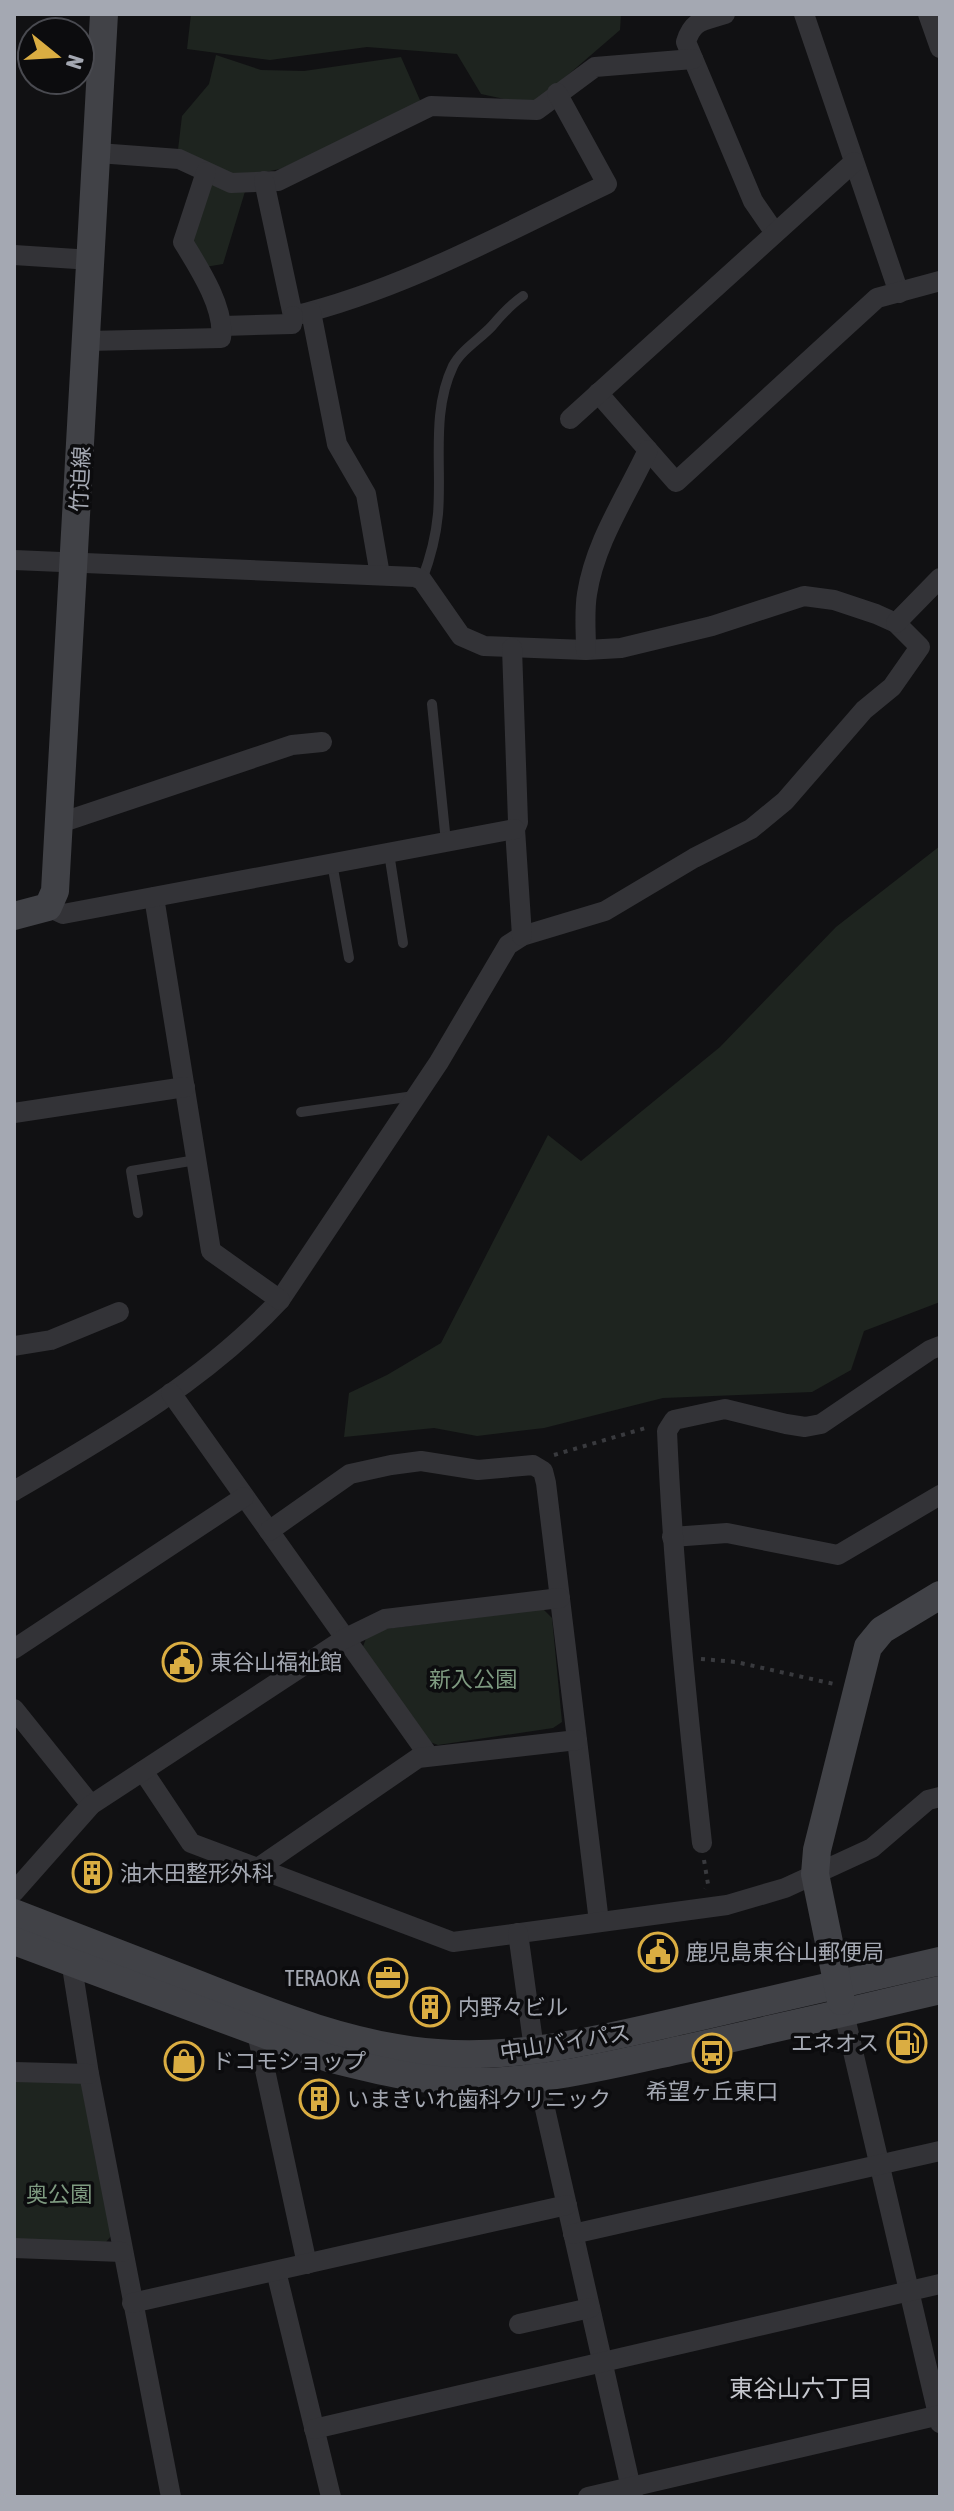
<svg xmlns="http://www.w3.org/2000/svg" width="954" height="2511" font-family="'Asap Condensed','Noto Sans JP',sans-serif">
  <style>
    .green { fill: #1e241f }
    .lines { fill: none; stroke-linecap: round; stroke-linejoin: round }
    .path { stroke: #393a3e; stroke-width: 4; stroke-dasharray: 4 6; stroke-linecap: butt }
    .lane { stroke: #333337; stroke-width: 10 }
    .street { stroke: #333337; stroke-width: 20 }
    .secondary { stroke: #414247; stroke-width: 28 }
    .labels { text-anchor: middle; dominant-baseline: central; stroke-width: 7; stroke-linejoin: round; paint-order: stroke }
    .street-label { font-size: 22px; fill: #a4a8b2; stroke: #0c0c0e }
    .poi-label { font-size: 22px; fill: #a4a8b2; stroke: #0c0c0e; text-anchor: start }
    .park-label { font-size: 22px; fill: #7e9a80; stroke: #0c0c0e }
    .neighbourhood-label { font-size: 24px; fill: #c5c7ce; stroke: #0c0c0e }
  </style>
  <rect width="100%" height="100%" fill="#111113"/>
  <g class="green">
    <polygon points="191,14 621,14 620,30 533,105 481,94 457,54 367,47 270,60 187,49"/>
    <polygon points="216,55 261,70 304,71 401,57 423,107 280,169 250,175 223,264 205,267 189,242 211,166 178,150 182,116 209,84"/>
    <polygon points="940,846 940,1302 864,1331 851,1370 812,1392 663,1398 544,1428 477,1436 434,1428 344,1437 349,1393 387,1375 441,1343 548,1135 581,1161 720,1047 836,927"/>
    <polygon points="543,1609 552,1618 562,1722 553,1728 438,1745 430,1742 362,1649 367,1636 377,1630"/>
    <polygon points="14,2077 81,2083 112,2235 106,2242 14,2239"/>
  </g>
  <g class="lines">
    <g class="path">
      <polyline points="554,1455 649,1427"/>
      <polyline points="701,1659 736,1662 834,1684"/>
      <polyline points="704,1860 708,1884 705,1889"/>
    </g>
    <g class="lane">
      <path d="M422,580C430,559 436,536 438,514C442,465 431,412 453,366C461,350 480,339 492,326C502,314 510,305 523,296"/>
      <polyline points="432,704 446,842"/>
      <polyline points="389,853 403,943"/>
      <polyline points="332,863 349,958"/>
      <polyline points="301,1112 414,1096"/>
      <polyline points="138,1213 131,1171 196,1160"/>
    </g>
    <g class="street">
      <path d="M725,14C704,21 693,19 686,42L753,201L775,233"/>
      <polyline points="804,14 899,293"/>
      <polyline points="928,14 940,48"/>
      <polyline points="98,153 179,159 231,183 278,181 431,106 537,110 595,67 693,59"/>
      <path d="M264,181L293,316C404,289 504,233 607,184L557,93"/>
      <polyline points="14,255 92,260"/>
      <polyline points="311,312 337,444 366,494 380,575"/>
      <polyline points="223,326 292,324 293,316"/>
      <path d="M88,341L221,338C225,308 199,268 183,242L206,172"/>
      <polyline points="598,393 676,482 877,298 940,281"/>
      <polyline points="570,419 854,162"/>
      <path d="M14,560L415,577L422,580L461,636L484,646L586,650L621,648L712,626L804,596L834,600L876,614L896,623L920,647L892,687L864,710L785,801L751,829L694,858L605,911L522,936L508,945L439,1062L280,1300C206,1380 108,1436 14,1491"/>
      <polyline points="896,623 940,578"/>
      <polyline points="512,648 518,822 515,829 522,936"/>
      <path d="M586,650C586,632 584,612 587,594C595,542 626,497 648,450"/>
      <polyline points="60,823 292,745 322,742"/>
      <polyline points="154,897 211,1251 280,1300"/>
      <polyline points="48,907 63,914 515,829"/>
      <polyline points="14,1113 185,1087"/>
      <polyline points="14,1346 51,1340 119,1312"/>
      <polyline points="171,1393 429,1756"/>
      <polyline points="269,1531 350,1474 391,1465 421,1461 478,1470 533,1465 543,1471 546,1483 599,1922"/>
      <polyline points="672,1537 727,1533 838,1555 940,1495"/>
      <polyline points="14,1649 244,1497"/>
      <polyline points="14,1709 91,1805"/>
      <polyline points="143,1771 191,1843 453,1942 727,1905 785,1888 872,1848 928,1800 940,1797"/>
      <path d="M702,1843C687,1706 673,1569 667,1431L674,1420L725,1409L786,1424L805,1427L821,1424L930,1350L940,1346"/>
      <polyline points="258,1868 418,1758 577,1740"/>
      <polyline points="14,1892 91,1805 344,1639 385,1619 560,1598"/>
      <polyline points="518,1933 538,2078 633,2497"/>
      <polyline points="70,1954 89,2074 171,2497"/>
      <polyline points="844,2013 940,2423"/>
      <polyline points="258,2021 257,2033 307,2264"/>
      <polyline points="14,2072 89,2074"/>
      <polyline points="573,2234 940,2151"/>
      <polyline points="14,2248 122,2252"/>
      <polyline points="276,2271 331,2497"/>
      <polyline points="132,2303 567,2205"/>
      <polyline points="519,2324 590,2308"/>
      <polyline points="314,2429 940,2284"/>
      <polyline points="588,2497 940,2415"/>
    </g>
    <g class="secondary">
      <polyline points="14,916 48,907 55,891 104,14"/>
      <path d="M14,1913C76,1937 138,1961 200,1985C275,2015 355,2047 437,2053C524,2060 609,2037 693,2018C775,1999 858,1980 940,1961"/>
      <path d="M14,1941L328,2058C376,2070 423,2082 473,2082C544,2082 615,2064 684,2049C769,2030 855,2010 940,1990"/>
      <polyline points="841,2001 815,1874 817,1850 868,1647 882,1630 940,1595"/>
    </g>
  </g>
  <defs>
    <symbol id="civic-ring" viewBox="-11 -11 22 22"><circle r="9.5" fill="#0c0c0e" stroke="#daad42" stroke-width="1.5"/><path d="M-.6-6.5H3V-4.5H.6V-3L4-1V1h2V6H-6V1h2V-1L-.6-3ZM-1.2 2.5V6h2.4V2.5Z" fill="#daad42"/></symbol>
    <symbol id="building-ring" viewBox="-11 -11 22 22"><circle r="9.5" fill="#0c0c0e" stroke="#daad42" stroke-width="1.5"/><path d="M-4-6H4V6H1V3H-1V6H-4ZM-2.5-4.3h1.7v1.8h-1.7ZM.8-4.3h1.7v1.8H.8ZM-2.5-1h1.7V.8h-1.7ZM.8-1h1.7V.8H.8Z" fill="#daad42"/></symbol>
    <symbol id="office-ring" viewBox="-11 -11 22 22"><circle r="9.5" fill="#0c0c0e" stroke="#daad42" stroke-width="1.5"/><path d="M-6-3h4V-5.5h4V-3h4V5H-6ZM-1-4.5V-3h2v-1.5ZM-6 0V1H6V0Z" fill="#daad42"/></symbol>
    <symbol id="fuel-ring" viewBox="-11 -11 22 22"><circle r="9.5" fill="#0c0c0e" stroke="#daad42" stroke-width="1.5"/><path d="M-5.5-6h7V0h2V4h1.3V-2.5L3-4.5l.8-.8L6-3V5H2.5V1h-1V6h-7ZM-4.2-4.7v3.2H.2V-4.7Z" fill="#daad42"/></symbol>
    <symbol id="bus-ring" viewBox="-11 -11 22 22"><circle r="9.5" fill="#0c0c0e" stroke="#daad42" stroke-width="1.5"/><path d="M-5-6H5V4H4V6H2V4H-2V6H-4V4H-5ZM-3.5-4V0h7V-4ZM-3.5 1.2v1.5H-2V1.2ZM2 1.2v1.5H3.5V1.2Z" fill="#daad42"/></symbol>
    <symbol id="shop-ring" viewBox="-11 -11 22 22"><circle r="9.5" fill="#0c0c0e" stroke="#daad42" stroke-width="1.5"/><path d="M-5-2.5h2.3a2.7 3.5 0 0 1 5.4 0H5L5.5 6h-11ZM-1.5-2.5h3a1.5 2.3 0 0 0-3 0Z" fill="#daad42"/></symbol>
  </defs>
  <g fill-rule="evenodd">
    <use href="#civic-ring" x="160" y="1640" width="44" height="44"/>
    <use href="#building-ring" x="70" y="1851" width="44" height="44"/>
    <use href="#civic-ring" x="636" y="1930" width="44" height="44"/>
    <use href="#office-ring" x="366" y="1956" width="44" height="44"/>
    <use href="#building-ring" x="408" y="1985" width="44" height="44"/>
    <use href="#fuel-ring" x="885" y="2021" width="44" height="44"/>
    <use href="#bus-ring" x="690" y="2031" width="44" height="44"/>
    <use href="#shop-ring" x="162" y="2039" width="44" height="44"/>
    <use href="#building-ring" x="297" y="2077" width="44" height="44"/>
  </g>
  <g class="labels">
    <g class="street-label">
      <text transform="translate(80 479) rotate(-87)">竹迫線</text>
      <text transform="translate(565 2042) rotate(-9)">中山バイパス</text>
    </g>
    <g class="poi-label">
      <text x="210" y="1662">東谷山福祉館</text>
      <text x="120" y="1873">油木田整形外科</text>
      <text x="686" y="1952">鹿児島東谷山郵便局</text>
      <text x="360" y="1978" text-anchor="end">TERAOKA</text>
      <text x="458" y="2007">内野々ビル</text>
      <text x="879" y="2043" text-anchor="end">エネオス</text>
      <text x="212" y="2061">ドコモショップ</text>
      <text x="712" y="2091" text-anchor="middle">希望ヶ丘東口</text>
      <text x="347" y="2099">いまきいれ歯科クリニック</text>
    </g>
    <g class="park-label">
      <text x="473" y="1679">新入公園</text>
      <text x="59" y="2194">奥公園</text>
    </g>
    <g class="neighbourhood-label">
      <text x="801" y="2388">東谷山六丁目</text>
    </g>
  </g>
  <rect width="954" height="2511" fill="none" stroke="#a4a8b2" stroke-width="32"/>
  <g transform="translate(56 56) rotate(108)"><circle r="38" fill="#0c0c0e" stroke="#494a50" stroke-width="2"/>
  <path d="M0-6L14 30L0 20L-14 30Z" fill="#daad42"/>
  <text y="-12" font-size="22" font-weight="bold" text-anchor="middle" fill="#a4a8b2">N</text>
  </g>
</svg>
